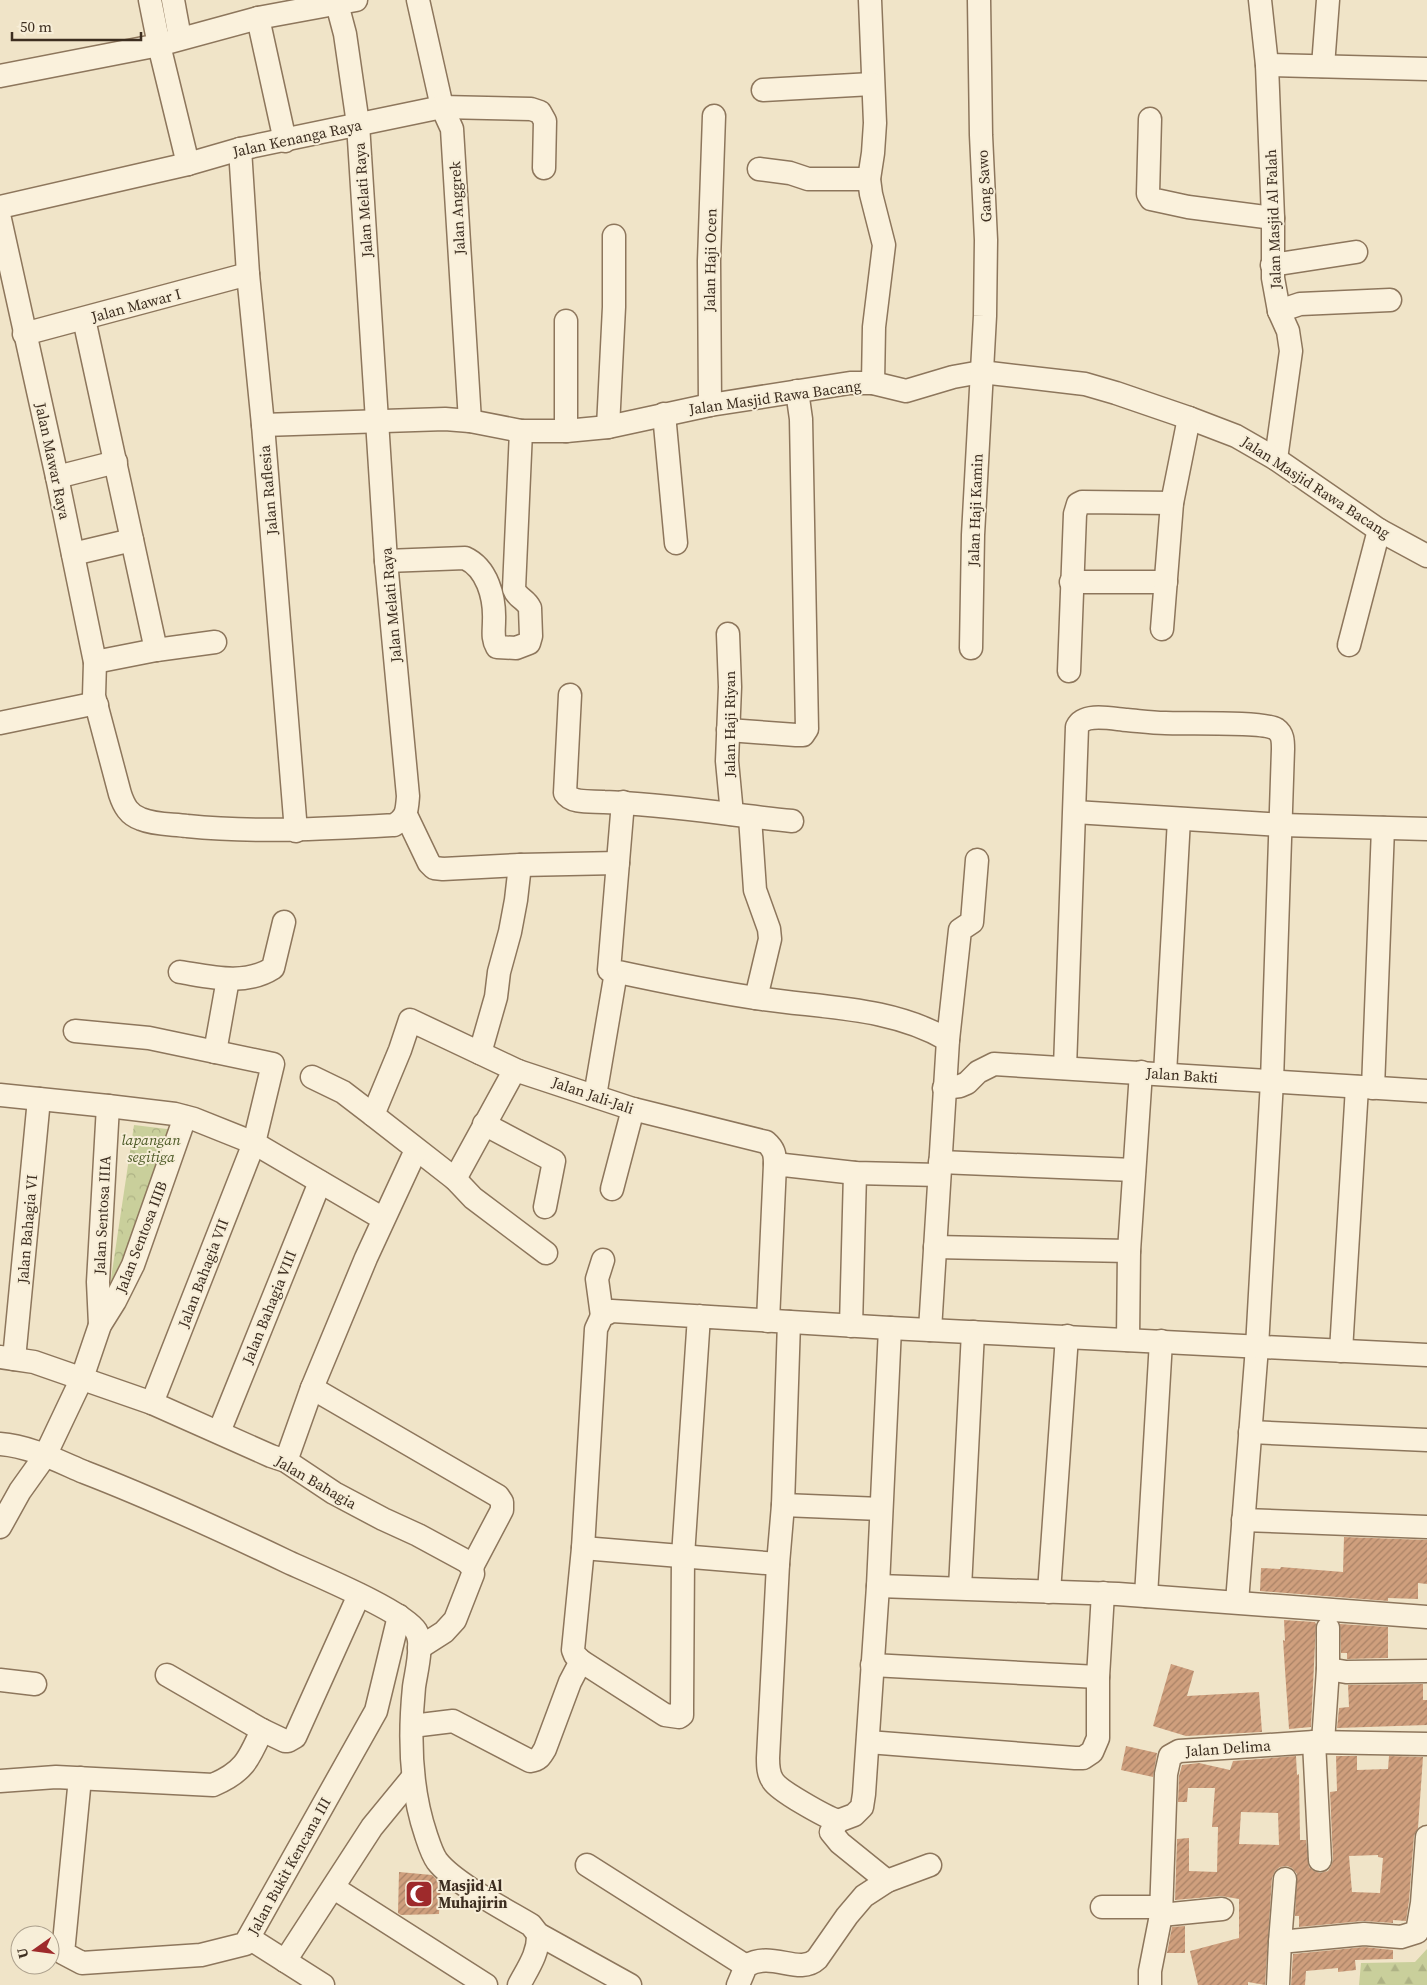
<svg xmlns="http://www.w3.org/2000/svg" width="1427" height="1985" font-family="'Source Serif 4',serif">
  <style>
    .forest { fill: url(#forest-firs) }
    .park { fill: url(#park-crowns) }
    .building { fill: url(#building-hatch); fill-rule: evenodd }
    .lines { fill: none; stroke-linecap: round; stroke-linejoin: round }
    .minor-casing { stroke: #8d765c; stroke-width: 25 }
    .minor { stroke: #faf1dc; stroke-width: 22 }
    .labels { text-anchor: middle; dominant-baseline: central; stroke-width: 4; stroke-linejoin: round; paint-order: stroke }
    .street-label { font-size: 15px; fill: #3d2e20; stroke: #f7eed8 }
    .park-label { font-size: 15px; font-style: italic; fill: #4d5a26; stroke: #f7eed8 }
    .poi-label { font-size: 15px; font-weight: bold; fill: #3d2e20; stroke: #f7eed8; text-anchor: start }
  </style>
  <defs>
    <pattern id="forest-firs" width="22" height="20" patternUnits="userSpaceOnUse" patternTransform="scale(1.25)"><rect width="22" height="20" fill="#c9cf9b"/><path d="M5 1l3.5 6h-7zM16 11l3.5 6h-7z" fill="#aeb285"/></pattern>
    <pattern id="park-crowns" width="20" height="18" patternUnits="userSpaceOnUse" patternTransform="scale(1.25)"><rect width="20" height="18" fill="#c9cf9b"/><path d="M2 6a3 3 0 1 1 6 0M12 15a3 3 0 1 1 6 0" fill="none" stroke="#aeb285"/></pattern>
    <pattern id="building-hatch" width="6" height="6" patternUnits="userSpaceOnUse" patternTransform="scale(1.25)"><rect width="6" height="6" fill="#cf9f7d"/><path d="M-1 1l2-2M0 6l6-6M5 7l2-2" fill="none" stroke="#a98266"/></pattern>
  </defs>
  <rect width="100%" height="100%" fill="#f0e4c8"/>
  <polygon class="forest" points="1427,1949 1427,1985 1359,1985 1361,1963 1415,1962"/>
  <polygon class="park" points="134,1125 175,1130 177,1141 109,1292"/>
  <g class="building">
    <polygon points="1344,1537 1427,1540 1427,1584 1418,1583 1418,1599 1388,1598 1388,1601 1260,1591 1261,1568 1280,1569 1281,1567 1343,1572"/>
    <polygon points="1284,1620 1315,1622 1316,1624 1311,1727 1289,1729 1283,1640 1285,1641"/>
    <polygon points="1340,1624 1388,1627 1388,1658 1347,1659 1347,1653 1341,1653"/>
    <polygon points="1171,1664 1194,1671 1187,1696 1259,1692 1262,1732 1186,1736 1153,1726"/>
    <polygon points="1423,1684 1423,1700 1427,1700 1427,1725 1337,1728 1339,1708 1349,1707 1348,1685"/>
    <polygon points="1126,1746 1157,1753 1153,1777 1121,1770"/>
    <path d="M1296,1756L1297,1775L1299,1774L1300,1840H1306L1309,1867L1314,1871L1320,1873L1328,1871L1331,1866L1333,1860L1330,1792L1337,1791L1336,1756H1357V1770L1388,1769L1389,1756L1423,1757L1418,1828L1414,1836L1409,1901L1406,1921L1393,1920V1923L1363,1921L1299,1927V1916H1295L1297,1874L1292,1868L1287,1866L1280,1867L1275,1871L1272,1878L1265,1985L1248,1982V1985H1198L1190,1951L1239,1938V1899L1221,1896L1175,1900L1177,1839L1189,1838V1871L1217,1872L1218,1827H1212L1215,1788H1188L1187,1802H1178L1179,1776L1182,1765L1199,1763L1230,1770L1233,1761ZM1241,1812L1278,1813L1279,1845L1239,1844ZM1378,1855V1857L1383,1858L1380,1893L1352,1892L1349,1856Z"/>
    <polygon points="399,1872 432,1875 441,1884 439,1914 401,1915 398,1913"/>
    <polygon points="1185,1926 1185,1953 1167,1953 1172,1927"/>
    <polygon points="1364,1947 1393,1950 1393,1959 1355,1960 1356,1970 1338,1972 1338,1968 1306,1971 1305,1985 1291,1985 1293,1954"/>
  </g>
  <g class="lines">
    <defs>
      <g id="minor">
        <polyline points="150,0 159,45 188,164"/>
        <polyline points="173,0 180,38"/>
        <polyline points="418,0 442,107 452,129 470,421"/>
        <polyline points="870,0 875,123 873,153 869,179 871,194 884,245 874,327 873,383"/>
        <polyline points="1260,0 1267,65 1273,218 1273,278 1279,311 1288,331 1291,351 1276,459"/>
        <polyline points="258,18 285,141"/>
        <polyline points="1267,65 1427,69"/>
        <polyline points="1323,66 1328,0"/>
        <polyline points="0,76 159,45 258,18 356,0"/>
        <polyline points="763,90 872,84"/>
        <polyline points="1150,119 1148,194 1151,199 1188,207 1273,218"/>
        <polyline points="240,149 248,274 263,425 296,831"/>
        <polyline points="759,169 790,173 808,179 869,179"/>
        <polyline points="0,207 188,164 240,149 442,107 531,109 540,112 545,121 544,168"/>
        <path d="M0,219L57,477L95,662L94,696L120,794C124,806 129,815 141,819C155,825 173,824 187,826C256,833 324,829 394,825C407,818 407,810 408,796L386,561L358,124L345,34L336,0"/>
        <polyline points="1272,265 1356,252"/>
        <polyline points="1279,311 1300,304 1390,300"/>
        <polyline points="84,319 156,650"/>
        <polyline points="566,321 566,431"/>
        <polyline points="24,334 248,274"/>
        <polyline points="710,405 709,261 714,116"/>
        <polyline points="664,414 676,543"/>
        <polyline points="263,425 445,419 470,421 521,431 566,431 608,427 710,405 850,383 873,383 906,391 953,377 981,372 1085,384 1116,393 1189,418 1236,436 1276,459 1379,530 1427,556"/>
        <polyline points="608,427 614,307 614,236"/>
        <polyline points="57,477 116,462"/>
        <polyline points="73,554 132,540"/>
        <path d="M386,561L465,558C487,568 495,597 494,621C494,631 492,638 497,647L516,648L529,643L531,636L530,608C526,599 517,598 514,589L521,431"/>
        <polyline points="1071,582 1166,582"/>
        <polyline points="1162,629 1172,503 1189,418"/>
        <polyline points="728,634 730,687 727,761 732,814"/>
        <polyline points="1349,645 1379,530"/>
        <polyline points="971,648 973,535 985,316 986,240 981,135 979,0"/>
        <polyline points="95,662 156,650 215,642"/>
        <polyline points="1069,671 1075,514 1078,504 1082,502 1172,503"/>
        <path d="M570,695L565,793C572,804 592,801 604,802C667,804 729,815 792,821"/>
        <polyline points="0,723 87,705 97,705"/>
        <polyline points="728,730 796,735 803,735 807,729 801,419 797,391"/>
        <path d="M623,802L609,970C660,981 711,992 763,999C825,1008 892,1007 948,1040"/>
        <polyline points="1075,812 1282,825 1427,829"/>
        <polyline points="406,815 429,863 434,868 443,869 520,865 618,863"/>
        <polyline points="750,817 755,890 769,929 770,939 756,998"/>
        <path d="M180,972C211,977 245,986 273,968L284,922"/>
        <polyline points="75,1031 149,1038 273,1064 254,1143 152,1403"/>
        <polyline points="215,1052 228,979"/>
        <polyline points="480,1053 496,997 499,972 510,932 516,900 520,865"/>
        <path d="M1065,1068L1077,727C1084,712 1113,719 1127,720C1139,721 1152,723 1165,723C1185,724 1263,721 1276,729C1283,734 1283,741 1283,749L1272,1081L1257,1347L1237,1602"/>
        <polyline points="1165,1074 1179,819"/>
        <polyline points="312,1077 343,1092 373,1115 455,1179 473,1198 546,1253"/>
        <polyline points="944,1088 960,1086 967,1083 978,1072 994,1064 1427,1091"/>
        <polyline points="1373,1088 1383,828"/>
        <polyline points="0,1095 108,1106 175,1114 194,1119 254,1143 375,1214"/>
        <polyline points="595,1096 616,972"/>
        <polyline points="373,1115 400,1050 410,1020 518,1071"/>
        <polyline points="484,1124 554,1161 545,1207"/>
        <polyline points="940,1162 1134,1170"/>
        <path d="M455,1179L513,1073L518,1071L633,1109L766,1142C774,1149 775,1154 775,1164"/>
        <polyline points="612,1189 633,1109"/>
        <polyline points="935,1247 1129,1251"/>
        <polyline points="602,1316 597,1279 603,1260"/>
        <path d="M699,1316L683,1556L682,1707V1715L679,1717L665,1715L581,1661L575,1655L573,1650L583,1548L596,1329L602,1316L612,1311C705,1316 797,1323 890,1328C1069,1338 1248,1346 1427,1355"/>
        <polyline points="768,1321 775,1164 855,1173 939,1175"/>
        <path d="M789,1322L783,1505L778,1564L768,1758C768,1766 768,1774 773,1781C779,1791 826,1817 838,1821"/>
        <polyline points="100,1325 98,1282 108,1106"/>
        <polyline points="851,1326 855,1173"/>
        <polyline points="930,1330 948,1040 960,930 972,922 977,860"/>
        <polyline points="1128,1340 1129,1251 1141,1072"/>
        <polyline points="1341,1351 1357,1087"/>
        <polyline points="0,1357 34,1362 152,1403 271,1456 286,1461 334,1493 383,1519 418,1535 466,1561 472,1567 473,1574 455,1620 444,1632 419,1648"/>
        <polyline points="14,1359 39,1099"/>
        <polyline points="312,1388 498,1496 502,1502 502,1510 472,1567"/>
        <polyline points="219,1432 320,1182"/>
        <polyline points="1250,1432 1427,1440"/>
        <path d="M0,1444C29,1446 58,1461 84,1472C154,1499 221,1530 288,1562C314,1574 404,1611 416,1631C424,1644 416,1672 414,1687C409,1737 410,1788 426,1835C429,1844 432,1854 437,1861C454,1883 506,1910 531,1925L538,1934L630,1985"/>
        <polyline points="286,1461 312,1388 366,1258 416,1150"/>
        <polyline points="783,1505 881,1509"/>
        <polyline points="1243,1520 1427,1527"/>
        <polyline points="0,1527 20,1491 45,1456 82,1378 100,1325 115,1301 133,1265 185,1117"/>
        <polyline points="583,1548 778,1564"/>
        <polyline points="878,1586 1118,1594 1427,1617"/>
        <polyline points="960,1588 973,1332"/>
        <polyline points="1049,1592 1067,1336"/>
        <polyline points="1146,1596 1161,1341"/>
        <polyline points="872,1665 1098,1677"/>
        <polyline points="1328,1669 1346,1672 1427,1671"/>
        <polyline points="167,1675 262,1730 285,1741 288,1741 295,1737 359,1595"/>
        <polyline points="0,1680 35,1684"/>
        <path d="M412,1726L453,1721L530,1761C539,1760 541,1756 545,1749L570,1682L581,1661"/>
        <polyline points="868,1742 1075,1758 1083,1758 1092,1752 1098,1738 1098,1677 1103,1593"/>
        <polyline points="1314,1742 1320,1860"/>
        <polyline points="1323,1742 1328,1669 1328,1628"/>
        <polyline points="80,1778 63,1953 82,1963 201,1955 245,1944 376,1711 399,1616"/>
        <path d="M0,1781L56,1777L213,1785C244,1772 249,1759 262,1730"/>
        <polyline points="587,1865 746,1966"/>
        <polyline points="887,1881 840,1843 831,1832 838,1821 854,1815 862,1807 864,1794 878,1586 890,1328"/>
        <polyline points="334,1888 486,1985"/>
        <polyline points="1102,1907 1160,1907"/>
        <polyline points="1161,1915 1222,1909"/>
        <polyline points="249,1938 323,1985"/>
        <polyline points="1280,1942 1285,1879"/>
        <polyline points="285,1961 372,1827 413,1777"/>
        <path d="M519,1985C528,1968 539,1953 538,1934"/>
        <path d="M738,1985L746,1966C772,1950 799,1976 817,1959L847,1916L864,1896L887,1881L930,1865"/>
        <polyline points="1150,1985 1150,1971 1161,1915 1166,1774 1170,1756 1179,1751 1314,1742 1427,1744"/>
        <polyline points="1278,1985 1280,1942 1364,1934 1401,1937 1417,1932 1422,1903 1427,1837"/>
      </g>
    </defs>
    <use href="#minor" class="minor-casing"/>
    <use href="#minor" class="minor"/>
  </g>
  <defs>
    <symbol id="mosque-square" viewBox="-11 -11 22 22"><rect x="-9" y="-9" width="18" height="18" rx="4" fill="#9e2a2b" stroke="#f7eed8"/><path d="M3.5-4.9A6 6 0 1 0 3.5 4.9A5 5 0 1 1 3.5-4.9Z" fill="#fff"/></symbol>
  </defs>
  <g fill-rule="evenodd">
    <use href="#mosque-square" x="403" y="1878" width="32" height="32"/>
  </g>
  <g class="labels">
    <g class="street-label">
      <text transform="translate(297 138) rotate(-12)">Jalan Kenanga Raya</text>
      <text transform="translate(984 186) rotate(-93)">Gang Sawo</text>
      <text transform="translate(363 200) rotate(-94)">Jalan Melati Raya</text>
      <text transform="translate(457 208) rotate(-93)">Jalan Anggrek</text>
      <text transform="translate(1273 219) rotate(-92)">Jalan Masjid Al Falah</text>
      <text transform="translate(710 260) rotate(-89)">Jalan Haji Ocen</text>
      <text transform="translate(136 305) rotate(-15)">Jalan Mawar I</text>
      <text transform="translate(775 397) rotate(-8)">Jalan Masjid Rawa Bacang</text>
      <text transform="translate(53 461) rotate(78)">Jalan Mawar Raya</text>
      <text transform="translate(1316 487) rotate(33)">Jalan Masjid Rawa Bacang</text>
      <text transform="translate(268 490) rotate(-95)">Jalan Raflesia</text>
      <text transform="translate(975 510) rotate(-88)">Jalan Haji Kamin</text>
      <text transform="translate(391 605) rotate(-95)">Jalan Melati Raya</text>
      <text transform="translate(729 724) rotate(-90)">Jalan Haji Riyan</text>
      <text transform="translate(1182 1075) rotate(4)">Jalan Bakti</text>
      <text transform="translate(593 1095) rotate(19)">Jalan Jali-Jali</text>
      <text transform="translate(102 1215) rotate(-87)">Jalan Sentosa IIIA</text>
      <text transform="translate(27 1229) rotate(-85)">Jalan Bahagia VI</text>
      <text transform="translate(141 1237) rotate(-69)">Jalan Sentosa IIIB</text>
      <text transform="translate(203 1273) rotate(-69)">Jalan Bahagia VII</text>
      <text transform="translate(269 1307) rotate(-68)">Jalan Bahagia VIII</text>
      <text transform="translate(316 1482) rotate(30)">Jalan Bahagia</text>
      <text transform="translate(1228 1748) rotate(-4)">Jalan Delima</text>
      <text transform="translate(289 1866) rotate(-61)">Jalan Bukit Kencana III</text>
    </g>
    <g class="park-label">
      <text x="151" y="1139">lapangan<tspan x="151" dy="17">segitiga</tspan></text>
    </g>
    <g class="poi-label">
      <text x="438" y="1885">Masjid Al<tspan x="438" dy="17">Muhajirin</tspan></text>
    </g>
  </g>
  <g transform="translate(35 1950) rotate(256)"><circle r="24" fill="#f7eed8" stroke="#ada18e"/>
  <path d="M0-4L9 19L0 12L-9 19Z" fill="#9e2a2b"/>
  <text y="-8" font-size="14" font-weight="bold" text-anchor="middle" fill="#3d2e20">U</text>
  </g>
  <path d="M12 32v8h129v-8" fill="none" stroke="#3d2e20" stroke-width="2.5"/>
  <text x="20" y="32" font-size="15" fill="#3d2e20" stroke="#f7eed8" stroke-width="4" paint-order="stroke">50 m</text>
</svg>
